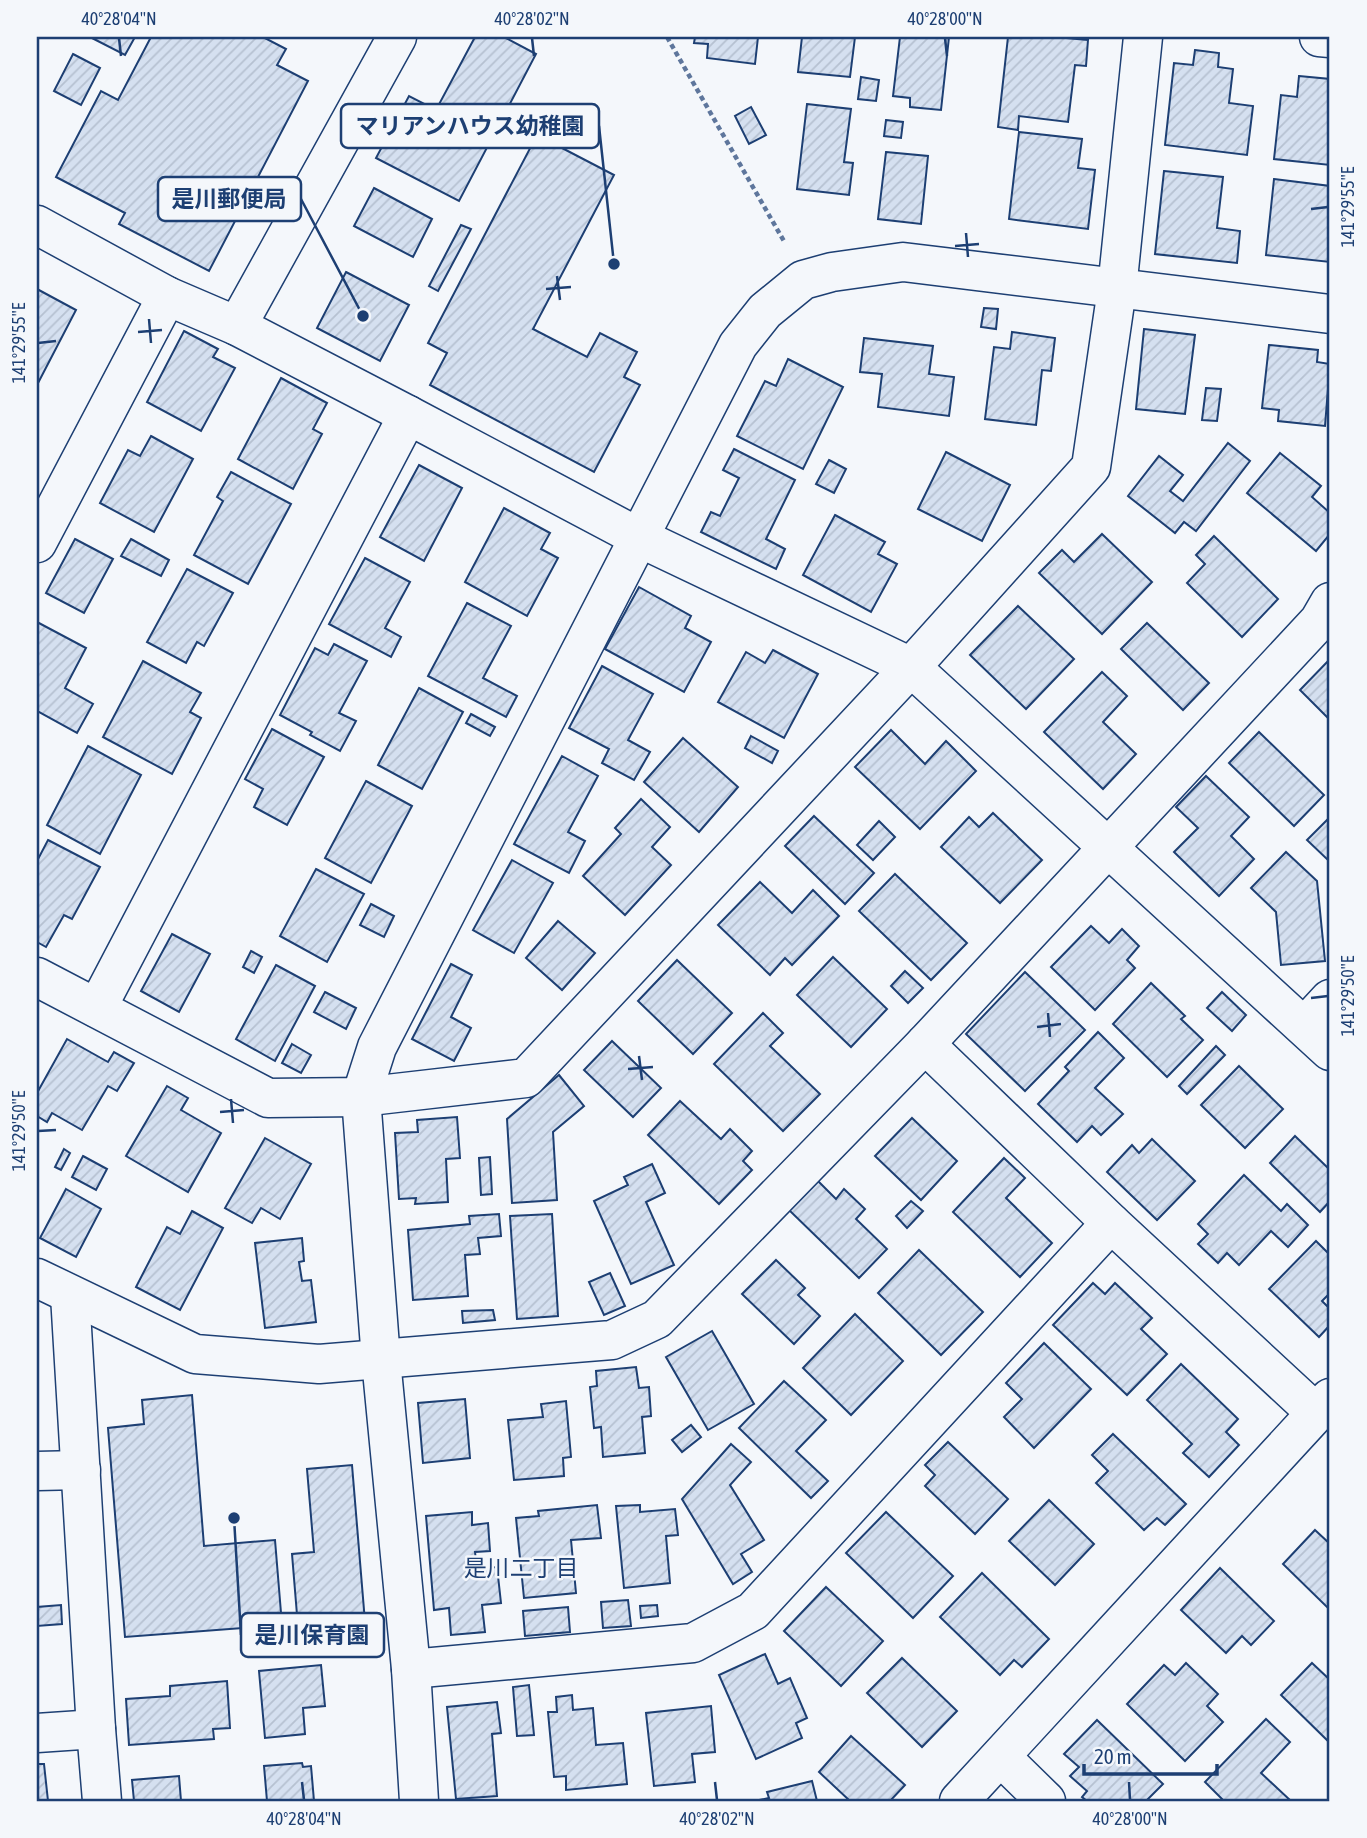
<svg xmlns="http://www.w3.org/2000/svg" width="1367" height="1838" font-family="'Asap Condensed','Noto Sans JP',sans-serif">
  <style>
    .building { fill: url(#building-hatch); stroke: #1d3f73; stroke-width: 2 }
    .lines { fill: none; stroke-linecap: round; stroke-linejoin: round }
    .street-casing { stroke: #1d3f73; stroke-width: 41 }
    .path { stroke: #5e769c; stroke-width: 4.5; stroke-dasharray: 5 3.5; stroke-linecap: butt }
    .street { stroke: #f4f7fb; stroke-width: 38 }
    .ticks { fill: none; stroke: #1d3f73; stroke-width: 2.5 }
    .labels { text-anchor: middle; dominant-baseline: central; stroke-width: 5; stroke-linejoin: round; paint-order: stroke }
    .neighbourhood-label { font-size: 23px; fill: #1d3f73; stroke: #f4f7fb }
    .leader { fill: none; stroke: #1d3f73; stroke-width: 2.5 }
    .callout-dot { fill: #1d3f73; stroke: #f4f7fb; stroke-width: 2.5 }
    .callout { fill: #f4f7fb; stroke: #1d3f73; stroke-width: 2.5 }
    .callout-label { font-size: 23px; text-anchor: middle; font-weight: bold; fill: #1d3f73 }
    .neatline { fill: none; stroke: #1d3f73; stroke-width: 2.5 }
    .ticks-label { font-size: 18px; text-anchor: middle; fill: #1d3f73 }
  </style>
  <defs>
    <pattern id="building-hatch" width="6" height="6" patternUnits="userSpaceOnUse" patternTransform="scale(1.75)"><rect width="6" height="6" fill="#d5e0f0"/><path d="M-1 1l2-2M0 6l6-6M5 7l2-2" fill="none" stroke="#b6c1d1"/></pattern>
  </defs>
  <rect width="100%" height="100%" fill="#f4f7fb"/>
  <g class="building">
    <polygon points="90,37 135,37 125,55"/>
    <polygon points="151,37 263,37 286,49 277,65 308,81 209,271 119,224 125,213 56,177 101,91 118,100"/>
    <polygon points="475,37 504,37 536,54 459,201 376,158 409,96 436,110"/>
    <polygon points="695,37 758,37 755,64 707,58 708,44 694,43"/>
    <polygon points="802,37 855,37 850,77 798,72"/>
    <polygon points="900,37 949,37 941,110 910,107 910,98 893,96"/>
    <polygon points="1008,37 1055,37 1088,40 1086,66 1075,65 1068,122 1019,116 1018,130 998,127"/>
    <polygon points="1195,50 1219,53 1218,67 1233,69 1229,103 1253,106 1247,155 1165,145 1174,63 1193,65"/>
    <polygon points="73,54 100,68 81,105 54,91"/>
    <polygon points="1299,76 1330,79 1330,165 1274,159 1281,95 1297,97"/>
    <polygon points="861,77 879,80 876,101 858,99"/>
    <polygon points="807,104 851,109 844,162 853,163 849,195 797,189"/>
    <polygon points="751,107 766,135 749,144 735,116"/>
    <polygon points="886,120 903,122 901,138 884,136"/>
    <polygon points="1019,132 1082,139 1078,168 1095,170 1088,229 1009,219"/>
    <polygon points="537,135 614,175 533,329 587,357 600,333 637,352 624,377 640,385 594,472 430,385 447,353 428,343"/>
    <polygon points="886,152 928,156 921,224 878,219"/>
    <polygon points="1164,171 1223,177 1217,228 1240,231 1237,263 1155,254"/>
    <polygon points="1274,179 1330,186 1330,262 1266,255"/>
    <polygon points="374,188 432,219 413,257 354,226"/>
    <polygon points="461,225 471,229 438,291 429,286"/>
    <polygon points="346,272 409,305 380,361 317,328"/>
    <polygon points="37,289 76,310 37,385"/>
    <polygon points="984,308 998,309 996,329 981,327"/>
    <polygon points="1144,329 1195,335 1185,414 1136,409"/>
    <polygon points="184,331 218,349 213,357 235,368 201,431 147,402"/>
    <polygon points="1012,332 1055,338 1051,371 1042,370 1036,425 985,419 994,347 1010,349"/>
    <polygon points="864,338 933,346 929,374 954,377 949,416 878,407 882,374 860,372"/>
    <polygon points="1269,345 1318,350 1317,362 1330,364 1325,426 1278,421 1279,410 1262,408"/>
    <polygon points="788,359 843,387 803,469 737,436 765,381 776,386"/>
    <polygon points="281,378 327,403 313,429 322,434 293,489 238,459"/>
    <polygon points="1206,388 1221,389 1217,421 1202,420"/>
    <polygon points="151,436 193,459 154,532 100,503 128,450 140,456"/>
    <polygon points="1228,443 1250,461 1196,531 1184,522 1175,533 1128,496 1159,456 1183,475 1170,491 1183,501"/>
    <polygon points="734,449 795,480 766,539 785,549 776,569 701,532 711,512 720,516 739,478 723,470"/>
    <polygon points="946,452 1010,485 982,541 918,509"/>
    <polygon points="1280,453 1321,486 1312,497 1330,513 1330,534 1316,551 1247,493"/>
    <polygon points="829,460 846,469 834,493 816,484"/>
    <polygon points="419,465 462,488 424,561 380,537"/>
    <polygon points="231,472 291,504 248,584 194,555 223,501 217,497"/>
    <polygon points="504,508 550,533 541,549 558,558 527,616 465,582"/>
    <polygon points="835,515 885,542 878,554 897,564 871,612 803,575"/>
    <polygon points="1102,534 1152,582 1102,634 1039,573 1062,550 1074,562"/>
    <polygon points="1214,536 1278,599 1242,637 1187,583 1205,564 1196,555"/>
    <polygon points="75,539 113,559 84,613 46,593"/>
    <polygon points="131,539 169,560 161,576 121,556"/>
    <polygon points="365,558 410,582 385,628 401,637 391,657 329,624"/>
    <polygon points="187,569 233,593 204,646 197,642 186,663 147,642"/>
    <polygon points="639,587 691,616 685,628 711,642 684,692 605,649"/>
    <polygon points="467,603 511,626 483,678 517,696 506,717 428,676"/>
    <polygon points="1018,606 1074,659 1026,709 970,655"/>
    <polygon points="37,622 86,648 65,688 93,704 77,733 37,711"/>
    <polygon points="1147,623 1209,683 1183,710 1121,649"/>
    <polygon points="334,644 367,661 339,713 356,721 340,751 310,735 312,732 280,715 315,648 328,655"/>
    <polygon points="773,650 818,674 784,738 718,702 746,652 765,663"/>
    <polygon points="1330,659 1330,720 1300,690"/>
    <polygon points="143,661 201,693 190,712 201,718 172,774 103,737"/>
    <polygon points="602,666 653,694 628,740 650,752 634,780 602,763 609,749 569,728"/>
    <polygon points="1102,672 1127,696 1103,722 1136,754 1103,789 1044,732"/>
    <polygon points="419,688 463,712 422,789 378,765"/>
    <polygon points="471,714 495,727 490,736 466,723"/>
    <polygon points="272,729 324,757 287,825 254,807 263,789 245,779"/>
    <polygon points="891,730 925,764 946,741 976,771 920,829 855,767"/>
    <polygon points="1259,732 1324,795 1294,826 1229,763"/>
    <polygon points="751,736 778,751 772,763 745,748"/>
    <polygon points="683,738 738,787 699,832 644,782"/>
    <polygon points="88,746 141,775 100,854 47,825"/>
    <polygon points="562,756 598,776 568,832 585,841 569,873 514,844"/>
    <polygon points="1206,776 1249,817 1231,836 1254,859 1219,896 1174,852 1198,828 1176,807"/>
    <polygon points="366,781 412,806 371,883 325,858"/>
    <polygon points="641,799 670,827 652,847 671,865 625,915 583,876 621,834 615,828"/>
    <polygon points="993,813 1042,860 1000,903 941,847 969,817 979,827"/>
    <polygon points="814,816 874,873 845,904 785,846"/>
    <polygon points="1330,817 1330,862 1307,840"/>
    <polygon points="879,821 895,837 873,860 857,845"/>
    <polygon points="48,840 100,867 72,919 64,915 46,947 37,942 37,861"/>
    <polygon points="1286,852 1317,881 1325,961 1281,965 1276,912 1251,888"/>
    <polygon points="512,860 553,883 514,953 473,930"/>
    <polygon points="316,869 364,894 327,962 280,936"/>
    <polygon points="895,874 967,943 931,980 859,911"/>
    <polygon points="760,882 792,913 813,890 839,916 792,965 785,958 770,975 718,925"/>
    <polygon points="371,904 394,916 384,937 360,925"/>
    <polygon points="558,921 595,953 562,990 526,958"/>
    <polygon points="1091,926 1109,943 1122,929 1139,946 1127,960 1135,968 1095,1010 1051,967"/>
    <polygon points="172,934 210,954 179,1012 141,991"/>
    <polygon points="251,951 262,957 254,973 243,967"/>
    <polygon points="833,957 887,1009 851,1047 797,995"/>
    <polygon points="677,960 732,1013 693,1054 638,1001"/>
    <polygon points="451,964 472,975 451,1017 471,1028 454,1061 412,1039"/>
    <polygon points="276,965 315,986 275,1061 236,1039"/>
    <polygon points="905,971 923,988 908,1003 891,986"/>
    <polygon points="1025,972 1085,1030 1025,1091 966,1034"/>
    <polygon points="1151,983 1185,1016 1181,1019 1203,1040 1167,1077 1113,1024"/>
    <polygon points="325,992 356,1008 346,1029 314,1012"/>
    <polygon points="1222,992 1246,1015 1232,1031 1207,1008"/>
    <polygon points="763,1013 783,1033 770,1046 820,1094 783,1131 714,1064"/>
    <polygon points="1098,1032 1124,1058 1095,1088 1123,1114 1101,1135 1092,1126 1077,1142 1038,1104 1069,1071 1065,1067"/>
    <polygon points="67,1039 108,1062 114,1052 134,1063 117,1091 108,1086 82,1130 52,1113 47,1122 37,1116 37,1093"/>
    <polygon points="612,1041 661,1088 633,1117 584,1070"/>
    <polygon points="292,1044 311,1055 301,1073 282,1063"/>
    <polygon points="1216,1046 1225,1055 1187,1094 1179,1086"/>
    <polygon points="1239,1066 1283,1109 1245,1148 1201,1105"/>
    <polygon points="559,1075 584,1106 553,1132 557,1200 512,1203 507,1119"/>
    <polygon points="167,1086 188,1098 181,1110 221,1133 188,1192 126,1156"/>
    <polygon points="680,1101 721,1139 730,1129 752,1151 743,1161 752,1170 719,1204 648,1135"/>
    <polygon points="457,1117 460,1158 446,1159 448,1202 415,1204 416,1198 399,1199 395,1133 418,1132 417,1120"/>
    <polygon points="912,1118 957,1161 921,1200 875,1156"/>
    <polygon points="1295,1136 1330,1170 1330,1201 1320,1212 1270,1163"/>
    <polygon points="265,1138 311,1164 280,1219 261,1208 252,1223 225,1208"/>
    <polygon points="1152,1139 1195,1181 1157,1220 1107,1172 1132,1145 1139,1153"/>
    <polygon points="64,1149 70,1153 61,1170 55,1167"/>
    <polygon points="83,1156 107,1169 96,1190 72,1177"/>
    <polygon points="490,1157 492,1194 481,1195 479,1158"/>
    <polygon points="1004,1158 1025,1178 1006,1198 1052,1243 1020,1277 953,1212"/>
    <polygon points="652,1164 665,1193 646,1202 674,1265 631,1284 594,1201 628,1185 624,1177"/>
    <polygon points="1244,1175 1281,1211 1287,1204 1308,1225 1288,1247 1271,1231 1239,1265 1227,1253 1218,1263 1198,1244 1208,1234 1198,1224"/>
    <polygon points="818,1181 836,1199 844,1189 865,1209 856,1219 887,1249 859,1278 789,1210"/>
    <polygon points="66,1189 101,1209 76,1257 40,1238"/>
    <polygon points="911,1201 923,1211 907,1228 896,1216"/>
    <polygon points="192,1211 223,1228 180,1310 136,1287 167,1227 180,1234"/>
    <polygon points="499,1214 501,1236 478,1238 480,1254 465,1255 468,1296 413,1300 408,1230 470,1224 469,1216"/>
    <polygon points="552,1214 558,1316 517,1319 510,1216"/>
    <polygon points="302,1238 304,1261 299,1262 302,1281 311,1280 316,1322 265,1328 255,1243"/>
    <polygon points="1316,1241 1330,1255 1330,1293 1322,1301 1330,1309 1330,1325 1319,1337 1269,1289"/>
    <polygon points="919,1250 983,1312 941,1355 878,1293"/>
    <polygon points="776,1260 805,1288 798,1295 820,1316 794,1344 742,1294"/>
    <polygon points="610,1273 625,1306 604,1315 589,1282"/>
    <polygon points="1093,1283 1105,1294 1115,1283 1152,1318 1141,1329 1167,1354 1127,1395 1053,1325"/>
    <polygon points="493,1310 495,1320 463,1323 462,1311"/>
    <polygon points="855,1314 903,1361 851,1415 803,1368"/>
    <polygon points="712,1331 754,1404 708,1430 666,1357"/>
    <polygon points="1044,1343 1091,1389 1034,1448 1004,1417 1022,1399 1006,1383"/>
    <polygon points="1181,1364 1238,1419 1226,1432 1239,1445 1209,1477 1183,1453 1192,1444 1147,1400"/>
    <polygon points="636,1367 639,1388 649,1387 651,1416 642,1417 645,1453 603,1457 601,1427 594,1428 590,1387 597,1386 596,1371"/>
    <polygon points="784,1381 826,1420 796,1451 828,1481 811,1498 739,1428"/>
    <polygon points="192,1395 204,1546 275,1540 282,1625 125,1637 108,1428 144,1424 142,1400"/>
    <polygon points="465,1399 470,1458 423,1463 418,1403"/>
    <polygon points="566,1401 571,1457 563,1458 564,1476 514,1480 508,1420 543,1417 541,1404"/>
    <polygon points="691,1425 701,1437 682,1452 672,1440"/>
    <polygon points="1113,1434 1186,1504 1165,1525 1157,1518 1144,1530 1096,1483 1108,1471 1092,1455"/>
    <polygon points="948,1442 1008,1499 975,1534 925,1486 935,1475 925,1465"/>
    <polygon points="731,1444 751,1462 730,1485 764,1540 741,1554 752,1572 733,1584 682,1499"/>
    <polygon points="352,1465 365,1622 298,1627 292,1554 314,1552 307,1469"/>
    <polygon points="1049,1500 1094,1544 1055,1585 1009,1541"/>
    <polygon points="597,1505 601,1538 571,1540 576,1593 524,1598 516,1518 539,1516 538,1511"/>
    <polygon points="640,1505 640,1512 675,1509 678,1535 666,1536 670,1583 624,1588 616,1506"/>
    <polygon points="472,1512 472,1525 488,1523 490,1551 475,1552 477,1569 497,1567 501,1603 482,1605 485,1632 451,1635 449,1608 434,1610 426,1516"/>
    <polygon points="886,1512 953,1576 913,1618 846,1553"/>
    <polygon points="1315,1530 1330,1544 1330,1605 1328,1608 1283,1564"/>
    <polygon points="1220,1568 1274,1621 1251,1645 1242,1636 1226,1653 1181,1610"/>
    <polygon points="982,1573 1049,1639 1022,1667 1014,1660 1000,1675 940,1617"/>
    <polygon points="826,1587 883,1641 841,1686 784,1631"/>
    <polygon points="628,1600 631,1626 603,1628 601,1602"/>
    <polygon points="61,1605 62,1624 37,1626 37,1607"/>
    <polygon points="657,1605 658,1616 641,1618 640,1606"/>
    <polygon points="568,1607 570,1632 525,1636 523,1611"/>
    <polygon points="765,1654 778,1684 790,1678 807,1718 796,1723 802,1738 756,1759 719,1675"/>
    <polygon points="902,1658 957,1711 922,1747 867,1693"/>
    <polygon points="1186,1663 1218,1694 1207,1706 1223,1722 1185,1761 1127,1704 1164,1665 1175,1675"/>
    <polygon points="1312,1663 1330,1680 1330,1743 1281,1695"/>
    <polygon points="321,1665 325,1706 303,1708 305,1734 265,1738 259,1671"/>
    <polygon points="227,1681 230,1728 213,1729 214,1739 129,1745 126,1699 170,1696 170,1686"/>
    <polygon points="529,1685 534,1735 517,1736 513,1687"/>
    <polygon points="572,1695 573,1710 593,1708 596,1745 623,1743 627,1784 566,1790 566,1776 554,1777 548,1712 557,1712 556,1697"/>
    <polygon points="497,1702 501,1733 492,1734 497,1796 456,1799 447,1707"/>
    <polygon points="711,1706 715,1752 692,1754 695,1782 654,1786 646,1713"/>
    <polygon points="1266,1719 1290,1742 1261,1773 1291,1801 1224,1801 1205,1782"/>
    <polygon points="1097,1720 1163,1784 1146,1801 1087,1801 1082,1797 1087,1791 1070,1776 1079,1767 1064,1754"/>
    <polygon points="851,1736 905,1785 890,1801 850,1801 819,1772"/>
    <polygon points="302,1763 303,1767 311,1766 314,1801 267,1801 264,1766"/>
    <polygon points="37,1764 44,1764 48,1801 37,1801"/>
    <polygon points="179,1776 181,1801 134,1801 132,1780"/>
    <polygon points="812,1781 817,1801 754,1801 769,1798 767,1792"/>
  </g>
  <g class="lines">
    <defs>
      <g id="street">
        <polyline points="1319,37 1330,38"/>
        <polyline points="37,225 167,296 237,326 408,415 638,537 911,667 1330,1051"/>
        <polyline points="237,326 397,37"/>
        <polyline points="37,543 167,296"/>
        <polyline points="37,977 268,1098 361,1097 526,1078 911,667 1091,467 1117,289 1143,37"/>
        <polyline points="97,1008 408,415"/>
        <polyline points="1305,1026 1330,999"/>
        <polyline points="925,1044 1111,1223 1316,1413"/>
        <polyline points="37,1278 195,1354 319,1364 612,1340 657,1319 925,1044 1319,621 1330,602"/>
        <polyline points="70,1295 96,1729 102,1801"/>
        <polyline points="37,1471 81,1470"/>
        <polyline points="411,1669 693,1643 753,1611 1111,1223"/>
        <polyline points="37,1733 96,1729"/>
        <polyline points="1001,1757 1046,1801"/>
        <polyline points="419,1801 411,1669 381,1360 361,1097 377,1047 738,345 765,311 803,280 832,272 903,262 1330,314"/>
        <polyline points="959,1801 1330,1398"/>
      </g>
    </defs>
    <use href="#street" class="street-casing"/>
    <polyline class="path" points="667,37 785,243"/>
    <use href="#street" class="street"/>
  </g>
  <path class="ticks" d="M119,38L121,56M532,38L534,56M945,38L947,56M1311,209L1328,207M966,233L968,257M955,246L979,244M557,276L560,300M546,289L571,287M149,319L151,343M138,332L162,330M38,343L56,341M1311,998L1328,996M1048,1013L1050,1037M1037,1027L1061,1024M639,1056L642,1080M628,1069L653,1067M231,1099L233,1123M220,1112L244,1110M38,1131L56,1130M302,1782L304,1800M715,1782L717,1800M1129,1782L1130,1800"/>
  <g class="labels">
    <g class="neighbourhood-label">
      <text x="521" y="1568">是川二丁目</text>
    </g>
  </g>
  <path class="leader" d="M614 264L599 126M363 316L301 199M234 1518L241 1635"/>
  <g class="callout-dot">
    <circle cx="614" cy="264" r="7"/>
    <circle cx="363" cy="316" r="7"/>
    <circle cx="234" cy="1518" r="7"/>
  </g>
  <g class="callout">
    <rect x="341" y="104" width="258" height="44" rx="7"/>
    <rect x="158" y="177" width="143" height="44" rx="7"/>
    <rect x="241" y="1613" width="143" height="44" rx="7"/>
  </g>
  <g class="callout-label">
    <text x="470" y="134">マリアンハウス幼稚園</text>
    <text x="229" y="207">是川郵便局</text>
    <text x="312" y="1643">是川保育園</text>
  </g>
  <rect width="1367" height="1838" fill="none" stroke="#f4f7fb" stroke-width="77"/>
  <path d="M1084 1764v10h133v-10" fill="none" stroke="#1d3f73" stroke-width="3.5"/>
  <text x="1094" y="1764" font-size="21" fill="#1d3f73" stroke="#f4f7fb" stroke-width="5" paint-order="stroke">20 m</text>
  <rect x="38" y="38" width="1290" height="1762" class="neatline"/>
  <g class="ticks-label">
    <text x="119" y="25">40°28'04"N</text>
    <text x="532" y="25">40°28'02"N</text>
    <text x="945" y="25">40°28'00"N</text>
    <text transform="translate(1348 207) rotate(-90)" y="6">141°29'55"E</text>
    <text transform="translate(19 343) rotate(-90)" y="6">141°29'55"E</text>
    <text transform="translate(1348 996) rotate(-90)" y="6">141°29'50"E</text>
    <text transform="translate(19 1131) rotate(-90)" y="6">141°29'50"E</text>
    <text x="304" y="1825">40°28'04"N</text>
    <text x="717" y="1825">40°28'02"N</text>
    <text x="1130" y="1825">40°28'00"N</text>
  </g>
</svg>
